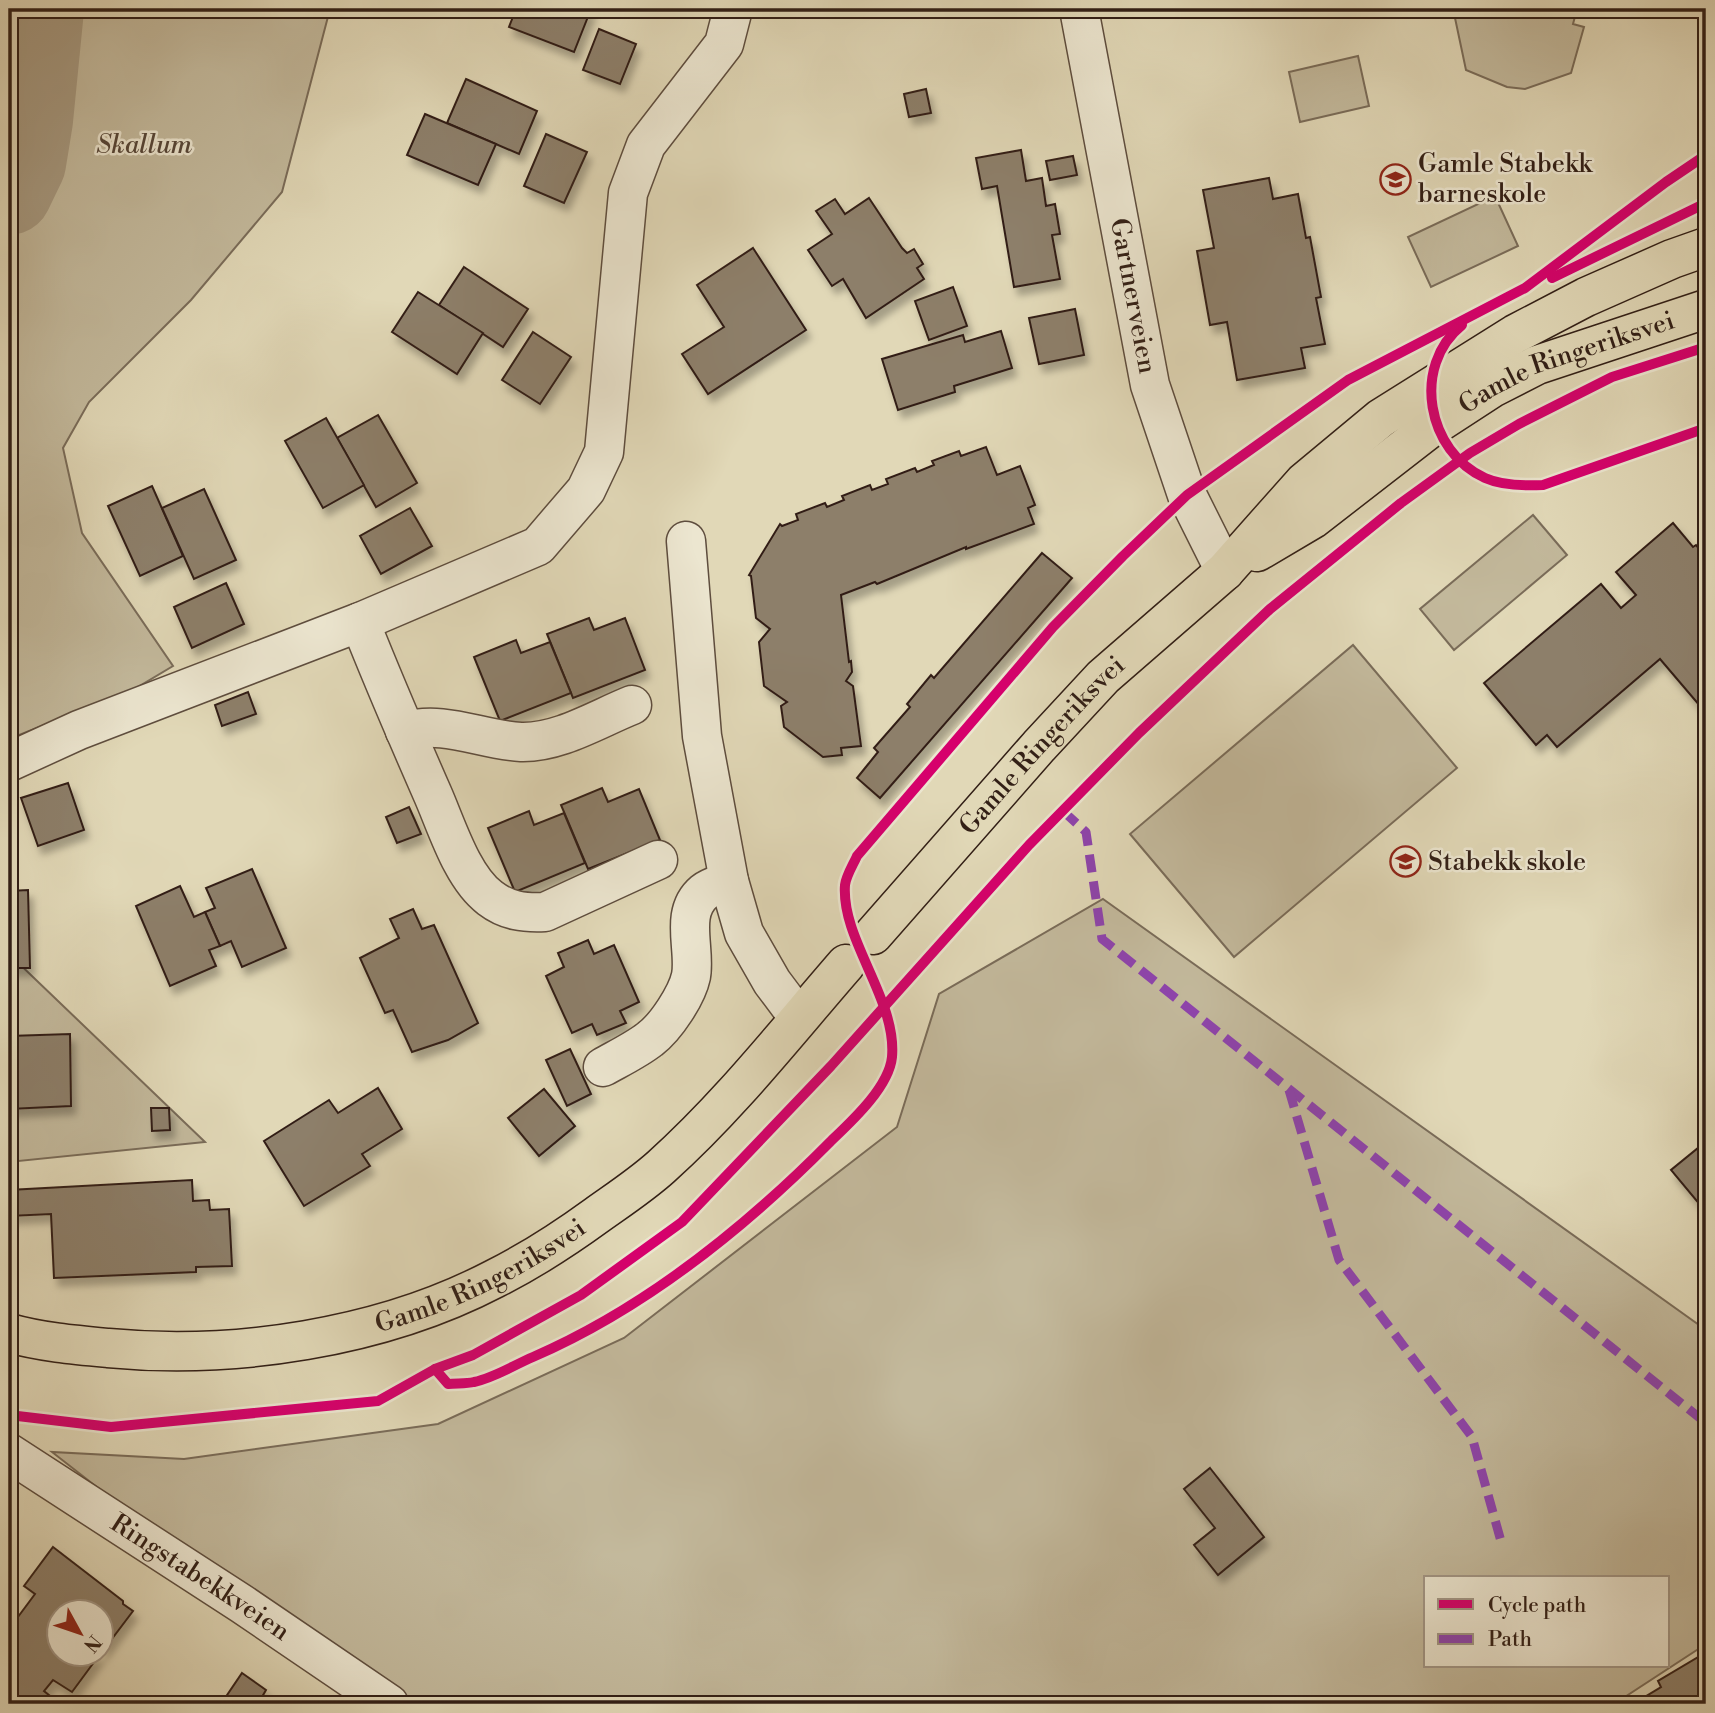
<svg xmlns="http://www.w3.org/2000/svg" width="1715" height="1713" font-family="'Libre Bodoni',serif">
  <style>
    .green { fill: #c3b99c; stroke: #7a6c59; stroke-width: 2; fill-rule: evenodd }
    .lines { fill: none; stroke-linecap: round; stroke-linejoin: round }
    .river { stroke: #a69980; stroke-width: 86 }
    .building { fill: #8d7f6a; stroke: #321f16; stroke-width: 2; filter: url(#shadow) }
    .minor-casing { stroke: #5e4d3e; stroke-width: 41 }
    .major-casing { stroke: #321f16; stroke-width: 41 }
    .minor { stroke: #ece6d0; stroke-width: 38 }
    .major { stroke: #e1d8b7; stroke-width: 38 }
    .quiet { stroke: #8e44ad; stroke-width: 9; stroke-dasharray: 18 9; stroke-linecap: butt }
    .cycleway-casing { stroke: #ece6d0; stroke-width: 15 }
    .cycleway { stroke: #d6006c; stroke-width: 10 }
    .labels { text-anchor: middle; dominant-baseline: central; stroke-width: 5; stroke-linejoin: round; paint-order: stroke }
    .park-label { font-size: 26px; font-style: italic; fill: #564638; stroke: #ece6d0 }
    .poi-label { font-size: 26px; fill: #321f16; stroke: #ece6d0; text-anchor: start }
    .street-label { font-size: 26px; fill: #321f16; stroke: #ece6d0 }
  </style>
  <defs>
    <filter id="shadow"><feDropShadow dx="4.5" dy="8" stdDeviation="3.5" flood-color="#0004"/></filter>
  </defs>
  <rect width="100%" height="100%" fill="#e1d8b7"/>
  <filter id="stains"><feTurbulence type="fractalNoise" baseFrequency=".00286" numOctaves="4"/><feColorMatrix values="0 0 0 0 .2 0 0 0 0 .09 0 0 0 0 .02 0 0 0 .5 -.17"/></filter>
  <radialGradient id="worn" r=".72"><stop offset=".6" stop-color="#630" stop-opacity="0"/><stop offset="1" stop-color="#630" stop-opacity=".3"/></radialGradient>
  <g class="green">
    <polygon points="9,9 330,9 282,192 191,300 89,402 63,448 82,533 173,666 131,691 9,739"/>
    <polygon points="1462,9 1577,9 1573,24 1584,27 1571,73 1525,89 1507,87 1466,70 1455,18"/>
    <polygon points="1358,56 1369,106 1300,122 1289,72"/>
    <polygon points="1495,196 1518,246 1431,287 1408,237"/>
    <polygon points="1533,515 1567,555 1454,650 1420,609"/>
    <polygon points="1353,645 1457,768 1234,957 1130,834"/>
    <path d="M1103,899L1706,1330V1644L1614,1704H379L350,1685L52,1452L184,1459L438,1424L624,1338L897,1127L939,994ZM1426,1578H1668V1666H1426Z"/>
    <polygon points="9,954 205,1142 9,1162"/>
  </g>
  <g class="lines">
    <polyline class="river" points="9,192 23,163 30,120 41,9"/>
  </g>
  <g class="building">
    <polygon points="516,9 591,9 574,52 509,27"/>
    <polygon points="599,29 636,44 620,84 583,70"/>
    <polygon points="466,79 537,111 519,154 447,123"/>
    <polygon points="926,89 931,113 909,117 904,94"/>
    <polygon points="425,114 496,144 478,185 407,155"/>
    <polygon points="546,134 587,152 564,203 524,186"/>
    <polygon points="1021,150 1026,181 1042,178 1046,206 1055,204 1060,234 1052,235 1060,279 1014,287 997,186 982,189 976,158"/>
    <polygon points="1073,156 1077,175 1050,180 1046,161"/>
    <polygon points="1269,178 1273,199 1298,194 1306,238 1310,237 1321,297 1316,298 1325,344 1301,348 1305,368 1237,380 1227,322 1210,325 1197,251 1214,248 1203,190"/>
    <polygon points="869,198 902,248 907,253 914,249 923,264 917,268 924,279 866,318 843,279 832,286 808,250 832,234 816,211 835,199 845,214"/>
    <polygon points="753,248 806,330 708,394 682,354 724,327 697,285"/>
    <polygon points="464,267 528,309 503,347 439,305"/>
    <polygon points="953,287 967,326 929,340 915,301"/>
    <polygon points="418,292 483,333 457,374 392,332"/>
    <polygon points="1075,309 1084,355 1039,364 1029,318"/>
    <polygon points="1001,331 1012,368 954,386 955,392 898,410 882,359 963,335 965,342"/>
    <polygon points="533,332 571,357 540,404 502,380"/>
    <polygon points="378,415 417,483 376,507 337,438"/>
    <polygon points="326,418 364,485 323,508 285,441"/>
    <polygon points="986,447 997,475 1020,466 1035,505 1028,508 1034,524 966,549 966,547 877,584 875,582 841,595 849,662 851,661 852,672 846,681 853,686 861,746 841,748 842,755 823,757 784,727 781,706 787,702 764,686 759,642 770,629 756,618 751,576 749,575 780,524 782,526 798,520 796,514 825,503 827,507 844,500 842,496 870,485 872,490 888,484 886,479 915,468 917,472 934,465 932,461 959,451 961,456"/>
    <polygon points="152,486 183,556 140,576 108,506"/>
    <polygon points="204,489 236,560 194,579 162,508"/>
    <polygon points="410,508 432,546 381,574 360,536"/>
    <polygon points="1673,523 1693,547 1696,545 1706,557 1706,713 1660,659 1557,747 1547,735 1536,745 1484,683 1601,584 1621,608 1636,595 1616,572"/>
    <polygon points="1042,553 1072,578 880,798 857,778 878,752 874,748 910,707 907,704 931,675 934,678"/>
    <polygon points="226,583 244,624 192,648 174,607"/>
    <polygon points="589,618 594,630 625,618 645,670 573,698 547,634"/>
    <polygon points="516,640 521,653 550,642 571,693 500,721 474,657"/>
    <polygon points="248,692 256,714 222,726 215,705"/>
    <polygon points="68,783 84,830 38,846 21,798"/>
    <polygon points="602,788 608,802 639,789 660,840 588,869 561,805"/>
    <polygon points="409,807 421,834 397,843 386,817"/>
    <polygon points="529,811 534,825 564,813 585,863 515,892 488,828"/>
    <polygon points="252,869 286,948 242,967 231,941 220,946 205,912 215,908 206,888"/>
    <polygon points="180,886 194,917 205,912 220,946 209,950 216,966 170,986 136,906"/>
    <polygon points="28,890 30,968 9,968 9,891"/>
    <polygon points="413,909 422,929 434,925 478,1023 448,1040 412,1052 393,1010 385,1013 360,958 399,938 390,919"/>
    <polygon points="588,940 594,954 614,945 639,1002 620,1011 626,1023 597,1035 592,1024 572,1033 546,976 564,967 558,953"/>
    <polygon points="70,1034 71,1106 9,1109 9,1036"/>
    <polygon points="570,1049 591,1094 567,1106 546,1060"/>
    <polygon points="378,1088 402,1129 362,1154 370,1166 304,1206 264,1141 329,1100 338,1113"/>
    <polygon points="544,1089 575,1126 539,1156 508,1118"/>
    <polygon points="151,1108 169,1108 170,1130 152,1131"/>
    <polygon points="1698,1148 1706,1157 1706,1212 1671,1170"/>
    <polygon points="192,1180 193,1201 209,1200 210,1210 229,1209 232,1266 196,1267 196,1272 54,1278 51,1214 9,1216 9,1190"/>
    <polygon points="1210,1468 1264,1537 1218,1575 1194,1545 1215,1528 1184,1489"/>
    <polygon points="53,1547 123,1601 123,1604 133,1611 102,1652 102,1612 60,1612 60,1654 100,1654 72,1692 53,1680 44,1691 60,1704 9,1704 9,1629 35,1594 24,1586"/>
    <polygon points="1705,1653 1706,1704 1633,1704 1661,1687 1658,1681"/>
    <polygon points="242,1673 266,1690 262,1697 273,1704 221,1704"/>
  </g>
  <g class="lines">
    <defs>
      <g id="minor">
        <path id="s1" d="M1079,9L1150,385L1187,495L1225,571"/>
        <polyline points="686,541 702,736 729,881 744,933 772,982 799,1018"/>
        <path d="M360,622C383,680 408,738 433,795C447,827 462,877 490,898C507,911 524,913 545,912L658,860"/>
        <path d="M405,731C445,720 481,740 521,742C559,743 597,719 632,705"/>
        <polyline points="9,762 79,730 360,622 538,546 586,490 604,452 628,193 646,145 724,44 733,9"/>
        <path d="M603,1067C619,1058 636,1050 650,1039C666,1027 687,995 691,976C696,949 679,913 704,892C710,887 721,884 729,881"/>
        <path id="s2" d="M9,1453L242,1604L389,1704"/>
      </g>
      <g id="major">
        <path id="s3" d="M1257,552L1313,519L1429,429L1492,388L1537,365L1706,309"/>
        <path id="s4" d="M873,935L1039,746L1103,677L1225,571L1304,482L1381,418L1515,334L1586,297L1672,259L1706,247"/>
        <path id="s5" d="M9,1333C41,1342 75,1345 108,1348C234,1360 381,1338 494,1279C530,1261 564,1239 597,1215C618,1200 641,1185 661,1167C729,1106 786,1033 846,964"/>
      </g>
    </defs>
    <use href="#minor" class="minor-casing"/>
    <use href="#major" class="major-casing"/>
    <use href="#minor" class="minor"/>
    <use href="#major" class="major"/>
    <g class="quiet">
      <polyline points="1063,811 1086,832 1102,939 1706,1423"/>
      <polyline points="1289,1090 1339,1260 1472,1437 1502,1545"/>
    </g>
    <defs>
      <g id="cycleway">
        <polyline points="1552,278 1706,203"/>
        <path d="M1462,325C1411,366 1427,452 1485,478C1503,486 1524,486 1543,485L1706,428"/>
        <path d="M435,1369L448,1384C456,1383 466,1384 474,1382C494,1378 514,1365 533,1357C646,1308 745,1228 831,1141C852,1121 889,1087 892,1057C897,999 841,940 845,885C846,876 853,865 857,856L1053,627L1123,556L1187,495L1348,380L1525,288L1666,182L1706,155"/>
        <polyline points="9,1415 111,1427 378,1401 435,1369 473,1355 581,1295 682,1222 831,1066 1029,845 1139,733 1270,609 1401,503 1470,453 1519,424 1612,377 1706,347"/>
      </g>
    </defs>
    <use href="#cycleway" class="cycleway-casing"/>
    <use href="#cycleway" class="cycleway"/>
  </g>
  <defs>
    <symbol id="school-ring" viewBox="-11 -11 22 22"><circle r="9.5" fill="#ece6d0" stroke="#8f2418" stroke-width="1.5"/><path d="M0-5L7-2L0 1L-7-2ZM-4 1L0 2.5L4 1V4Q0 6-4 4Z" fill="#8f2418"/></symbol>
  </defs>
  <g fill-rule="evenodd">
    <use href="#school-ring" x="1378" y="162" width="35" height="35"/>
    <use href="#school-ring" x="1388" y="844" width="35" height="35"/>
  </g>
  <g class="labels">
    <g class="park-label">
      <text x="144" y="145">Skallum</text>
    </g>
    <g class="poi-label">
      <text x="1418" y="164">Gamle Stabekk<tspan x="1418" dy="30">barneskole</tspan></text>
      <text x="1428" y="862">Stabekk skole</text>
    </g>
    <g class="street-label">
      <text stroke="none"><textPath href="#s1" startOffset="292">Gartnerveien</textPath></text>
      <text stroke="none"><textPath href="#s3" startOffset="366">Gamle Ringeriksvei</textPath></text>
      <text stroke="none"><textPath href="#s4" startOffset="254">Gamle Ringeriksvei</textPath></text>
      <text stroke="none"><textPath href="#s5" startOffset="486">Gamle Ringeriksvei</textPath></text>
      <text stroke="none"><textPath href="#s2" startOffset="228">Ringstabekkveien</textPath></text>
    </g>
  </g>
  <rect width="1715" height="1713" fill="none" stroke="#e1d8b7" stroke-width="35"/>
  <rect x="10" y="10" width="1694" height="1692" fill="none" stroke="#321f16" stroke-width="3.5"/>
  <rect x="18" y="18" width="1680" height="1678" fill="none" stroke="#321f16" stroke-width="2"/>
  <rect x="1424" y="1576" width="245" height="91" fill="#ece6d0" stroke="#a29686" stroke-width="2"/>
  <rect x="1438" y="1599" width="35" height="10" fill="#d6006c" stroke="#a29686" stroke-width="2"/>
  <text x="1488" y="1612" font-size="21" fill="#321f16">Cycle path</text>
  <rect x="1438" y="1634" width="35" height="10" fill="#8e44ad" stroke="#a29686" stroke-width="2"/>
  <text x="1488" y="1646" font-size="21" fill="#321f16">Path</text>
  <g transform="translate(80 1633) rotate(130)"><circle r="33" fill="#ece6d0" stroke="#a29686" stroke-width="2"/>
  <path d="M0-5L12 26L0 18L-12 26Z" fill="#8f2418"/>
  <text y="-10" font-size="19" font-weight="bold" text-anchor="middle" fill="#321f16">N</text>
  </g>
  <rect width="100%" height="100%" filter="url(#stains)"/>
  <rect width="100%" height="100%" fill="url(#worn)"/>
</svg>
